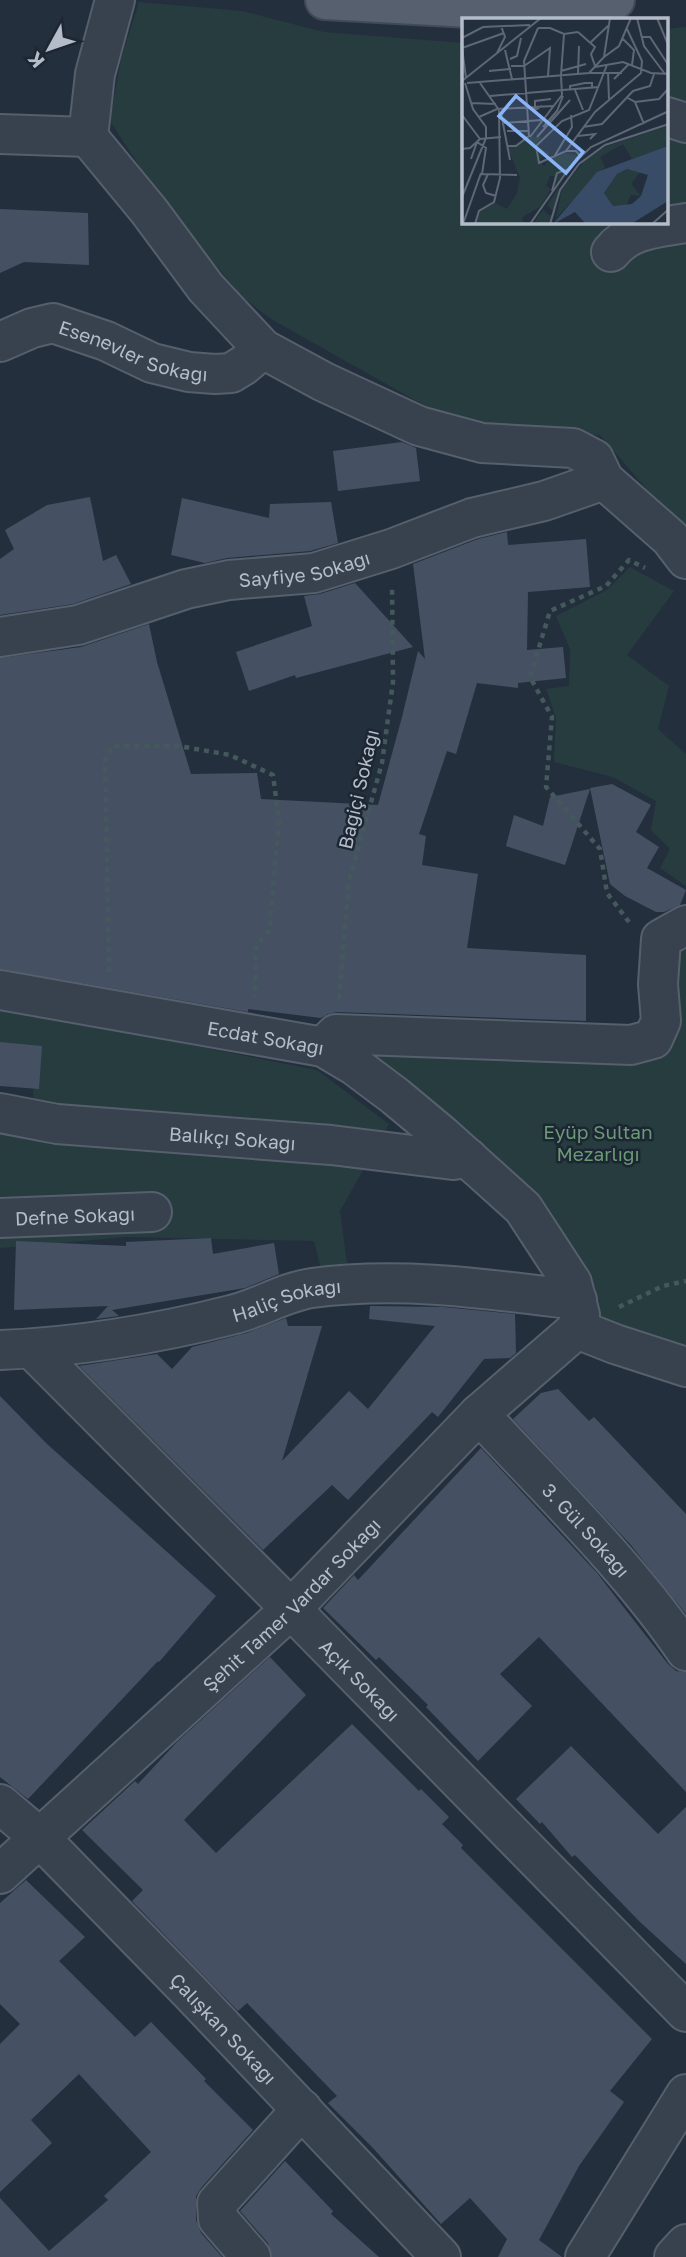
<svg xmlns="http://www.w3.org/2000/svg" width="686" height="2257" font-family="'Golos Text',sans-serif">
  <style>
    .green { fill: #263c3f }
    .building { fill: #455162 }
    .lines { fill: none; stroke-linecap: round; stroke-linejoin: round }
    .minor-casing { stroke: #565f6c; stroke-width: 42 }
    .major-casing { stroke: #414a57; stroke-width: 42 }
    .path { stroke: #44595c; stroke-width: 4.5; stroke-dasharray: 5 5; stroke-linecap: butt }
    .minor { stroke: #38414e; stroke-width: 38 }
    .major { stroke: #56606e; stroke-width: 38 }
    .labels { text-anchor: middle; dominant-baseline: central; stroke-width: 5; stroke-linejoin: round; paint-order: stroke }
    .street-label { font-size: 19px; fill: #b4bcc9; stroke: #1d2633 }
    .park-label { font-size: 19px; fill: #6b9a76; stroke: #1d2633 }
    .inset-road { fill: none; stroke: #5e6776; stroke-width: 2 }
    .view { fill: #8ab4f8; fill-opacity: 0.15; stroke: #8ab4f8; stroke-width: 3.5 }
    .inset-edge { fill: none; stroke: #b4bcc9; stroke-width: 3.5 }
  </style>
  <rect width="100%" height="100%" fill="#242f3e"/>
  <g class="green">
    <polygon points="139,2 242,11 324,32 464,43 464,222 667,222 667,127 686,133 686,535 600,435 485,431 452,421 271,319 242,297 202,249 140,167 110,121 121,59"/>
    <polygon points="686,27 686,115 667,109 667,29"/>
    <polygon points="630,567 674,591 627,655 669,686 658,729 686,754 686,886 660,868 670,849 651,830 656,801 613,777 554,762 556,718 546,689 569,686 570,649 556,616 607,590"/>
    <polygon points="686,944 686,1350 609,1331 590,1302 366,1052 660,1056 674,953"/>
    <polygon points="0,1007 317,1070 389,1124 340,1211 351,1293 327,1295 314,1241 127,1237 0,1248 0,1093 33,1100 35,1065 0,1060"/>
  </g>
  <g class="building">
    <polygon points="0,209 88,213 89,265 24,262 0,273"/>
    <polygon points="402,442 416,448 420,481 338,491 333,451"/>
    <polygon points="90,497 103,561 116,555 131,584 73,604 0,615 0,559 14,549 5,530 47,505"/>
    <polygon points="182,498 269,518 270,504 331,502 338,543 310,551 227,558 205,563 171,555"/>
    <polygon points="507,532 508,545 586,539 590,587 528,592 527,650 563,647 566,678 518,683 518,688 477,683 456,754 447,751 419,834 426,836 422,865 478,874 467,948 586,955 586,1021 337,1012 328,1014 321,1018 248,1009 248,1012 0,969 0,658 81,647 149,624 157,662 191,774 257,773 261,799 378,805 402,717 418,651 425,659 413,564 478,539"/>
    <polygon points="355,583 413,647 296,678 295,675 249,691 236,652 312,626 304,596 320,594"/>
    <polygon points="612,784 651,805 636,832 659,847 647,868 686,890 680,905 664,912 656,912 625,896 610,884 590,788"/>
    <polygon points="590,789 565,865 506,846 514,815 543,826 550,797"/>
    <polygon points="0,1042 42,1046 39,1089 0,1086"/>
    <polygon points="211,1238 213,1254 274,1243 279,1274 245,1288 112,1310 119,1316 96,1319 108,1306 14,1310 16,1241 126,1246 126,1242"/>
    <polygon points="370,1306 443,1307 515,1314 516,1353 510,1358 484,1359 438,1417 432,1412 348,1500 332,1485 263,1550 79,1366 157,1354 172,1369 192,1347 247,1333 286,1318 288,1326 322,1326 282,1461 349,1391 368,1409 435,1326 369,1319"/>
    <polygon points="558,1389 589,1421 594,1417 686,1514 686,1614 630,1544 513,1419 541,1393"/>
    <polygon points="0,1396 46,1443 216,1596 159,1662 158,1661 28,1799 0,1777"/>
    <polygon points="481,1448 597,1573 668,1664 676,1671 686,1672 686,1792 539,1637 500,1674 532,1706 478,1761 426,1707 428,1705 379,1657 376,1660 323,1608 354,1575 358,1580"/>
    <polygon points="270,1657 306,1695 184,1820 216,1853 352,1724 419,1791 421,1789 449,1817 442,1824 463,1845 461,1848 652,2039 610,2091 624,2102 579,2166 539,2240 562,2257 498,2257 507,2239 470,2198 441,2224 373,2148 328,2103 337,2096 247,2003 238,2011 132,1901 143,1890 82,1830 135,1781 138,1784 177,1742"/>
    <polygon points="571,1746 658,1834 686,1807 686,1964 640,1922 575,1855 572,1857 542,1822 540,1824 516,1799"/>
    <polygon points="26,1880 85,1937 59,1961 135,2037 151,2022 206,2079 204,2081 253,2130 201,2188 196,2196 196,2220 201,2233 222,2257 0,2257 0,2198 49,2251 108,2200 104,2196 151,2152 79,2074 31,2120 52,2143 0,2192 0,2044 20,2024 0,2004 0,1903"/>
    <polygon points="285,2161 333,2211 331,2214 379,2257 272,2257 268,2243 240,2211"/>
  </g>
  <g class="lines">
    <defs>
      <g id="minor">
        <polyline points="115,0 95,74 88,137 149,211 206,288 263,349 324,382 419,426 482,443 573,448 594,459 604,480 670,538 686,559"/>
        <polyline points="667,117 686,123"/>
        <polyline points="0,134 88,137"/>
        <path d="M611,252C630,228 658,228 686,223"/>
        <path id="s1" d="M0,342L32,328L53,323L106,341L152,363L189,372L215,374L231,373L244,365L263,349"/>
        <path id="s2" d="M0,637L78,625L186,589L229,580L314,573L391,549L472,518L544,501L604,480"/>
        <path id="s3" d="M0,990L323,1047L355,1066L395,1096L443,1136L523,1208L572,1283L580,1315L577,1329"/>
        <polyline points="323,1047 336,1034 631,1045 653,1039 661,1021 658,984 661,939 686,925"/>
        <path id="s4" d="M0,1113L57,1124L331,1145L453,1160L468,1158"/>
        <path id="s5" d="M0,1218L152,1212"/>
        <polyline points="577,1329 615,1344 686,1367"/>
        <path id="s6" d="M32,1349L291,1609L686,2012"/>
        <path id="s7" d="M0,1350C77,1347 156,1334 231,1315C258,1309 284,1292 312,1288C401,1276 488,1289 577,1300"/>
        <path id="s8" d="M479,1414C550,1491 627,1565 686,1651"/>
        <path id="s9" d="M0,1804L39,1837L190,1992L441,2257"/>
        <path id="s10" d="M0,1874L291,1609L479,1414L577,1329"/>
        <polyline points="251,2257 218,2219 217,2203 302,2109"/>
        <polyline points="585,2257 686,2094"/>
        <polyline points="674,2257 686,2244"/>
      </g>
      <polyline id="major" points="325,0 487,9 615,0"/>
    </defs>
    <use href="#minor" class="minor-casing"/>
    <use href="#major" class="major-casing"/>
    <g class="path">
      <polyline points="629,922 607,893 600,849 546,787 552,717 530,677 550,611 606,586 629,560 645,568"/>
      <polyline points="109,972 105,760 112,746 179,746 230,755 273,775 279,821 269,931 256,945 255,997"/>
      <polyline points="339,999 349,881 382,763 393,682 392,586"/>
      <polyline points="619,1307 663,1286 686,1281"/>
    </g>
    <use href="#minor" class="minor"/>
    <use href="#major" class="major"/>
  </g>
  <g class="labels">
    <g class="street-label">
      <text stroke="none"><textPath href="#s1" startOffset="142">Esenevler Sokağı</textPath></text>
      <text stroke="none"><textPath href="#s2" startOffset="313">Sayfiye Sokağı</textPath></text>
      <text transform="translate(358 789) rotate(-77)">Bağiçi Sokağı</text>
      <text stroke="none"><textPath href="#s3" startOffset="270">Ecdat Sokağı</textPath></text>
      <text stroke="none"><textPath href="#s4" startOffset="234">Balıkçı Sokağı</textPath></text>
      <text stroke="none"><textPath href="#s5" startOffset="75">Defne Sokağı</textPath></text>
      <text stroke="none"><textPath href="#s7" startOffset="292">Haliç Sokağı</textPath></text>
      <text stroke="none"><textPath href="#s8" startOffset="158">3. Gül Sokağı</textPath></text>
      <text stroke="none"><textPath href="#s10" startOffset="397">Şehit Tamer Vardar Sokağı</textPath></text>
      <text stroke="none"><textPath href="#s6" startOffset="466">Açık Sokağı</textPath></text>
      <text stroke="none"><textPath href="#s9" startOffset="317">Çalışkan Sokağı</textPath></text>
    </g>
    <g class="park-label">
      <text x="598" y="1131">Eyüp Sultan<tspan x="598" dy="22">Mezarlığı</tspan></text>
    </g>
  </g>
  <g transform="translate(462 18)">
    <rect width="206" height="206" fill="#242f3e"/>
    <path d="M206,108V128L201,131L170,141L161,126L138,139L143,149L94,200L100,171L124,141L143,129ZM66,119H80L73,128L89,135L77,141L82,148L86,142L103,135L117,138L92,169V158H88L84,168L89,171L78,189L62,198L60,202L65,206H13L18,194L33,185L45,191L55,175L58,160L46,130ZM165,151L179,153L169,166L179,178L169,177L164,187L151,188L142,175L155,156ZM97,169L93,195L90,203L78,206L73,203L81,192L88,198L92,194L85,187Z" fill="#263c3f"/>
    <path d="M206,128V183L169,206H124L113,194L91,206L135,154ZM165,151L186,157L179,178L170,186L151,188L142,175L155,156Z" fill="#394c67" fill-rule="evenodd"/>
    <path class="inset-road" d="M175,0L182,28L203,56M195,0L207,29M76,10H88L102,16L116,14M116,14L133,29L129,36L133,48M180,19H188L207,48M0,20L21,9L68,7M161,21L172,32L170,47M129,24L147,7M0,30L42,15M0,30L4,60M43,32L50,61M35,35L43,19L39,8M142,39L157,28L169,0M48,41L55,38L59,20M49,48H62L88,30L86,58M133,49L161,44L189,55L207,56M27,53L49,51M99,53L124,46M146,54L147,81M128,55H160M116,56L117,28M99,57L102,16M152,61L167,46M0,63L79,0M5,65L127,55L142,39L148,0M108,72V68L123,65H130V70M113,72L121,92M28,78L137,69M164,79L173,84L182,106M173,84L197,81L207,70M9,85L34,86M80,88L73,92V83L89,81M39,95L48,142M0,97L18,121M17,99L35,91L91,88M42,105L79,102M81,109L95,93L101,78M121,109L140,106L171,73L188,68L192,56M45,113H67M67,118L62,43L76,10M116,118L133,116L128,121M68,119L100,77L99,58M75,119L108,82M45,128H54L67,118M0,131L8,130L18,121L39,119M104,133L133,94L179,55L180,43L165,11M92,139L110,109L109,97M119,139L114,133H104L77,145L74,128L100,103L127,92L145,47M9,141L15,124L24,130L20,156L55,157M26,156L21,167L24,175L34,178M90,173L95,155L107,151M0,179L24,120V109L11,91L3,65M1,206L19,155M13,206L17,193L32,184L38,160L37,92L18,65M68,206L108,149L129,129L207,93M88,206L98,172L117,146L143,127L207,106M190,206L207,191"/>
    <path class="view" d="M54,78L121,134L104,155L37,98Z"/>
    <rect width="206" height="206" class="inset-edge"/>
  </g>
  <g transform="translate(49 49) rotate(230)" stroke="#1d2633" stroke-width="5" paint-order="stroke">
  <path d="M0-5L12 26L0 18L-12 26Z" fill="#b4bcc9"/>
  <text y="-10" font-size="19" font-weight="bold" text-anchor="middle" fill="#b4bcc9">K</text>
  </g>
</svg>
